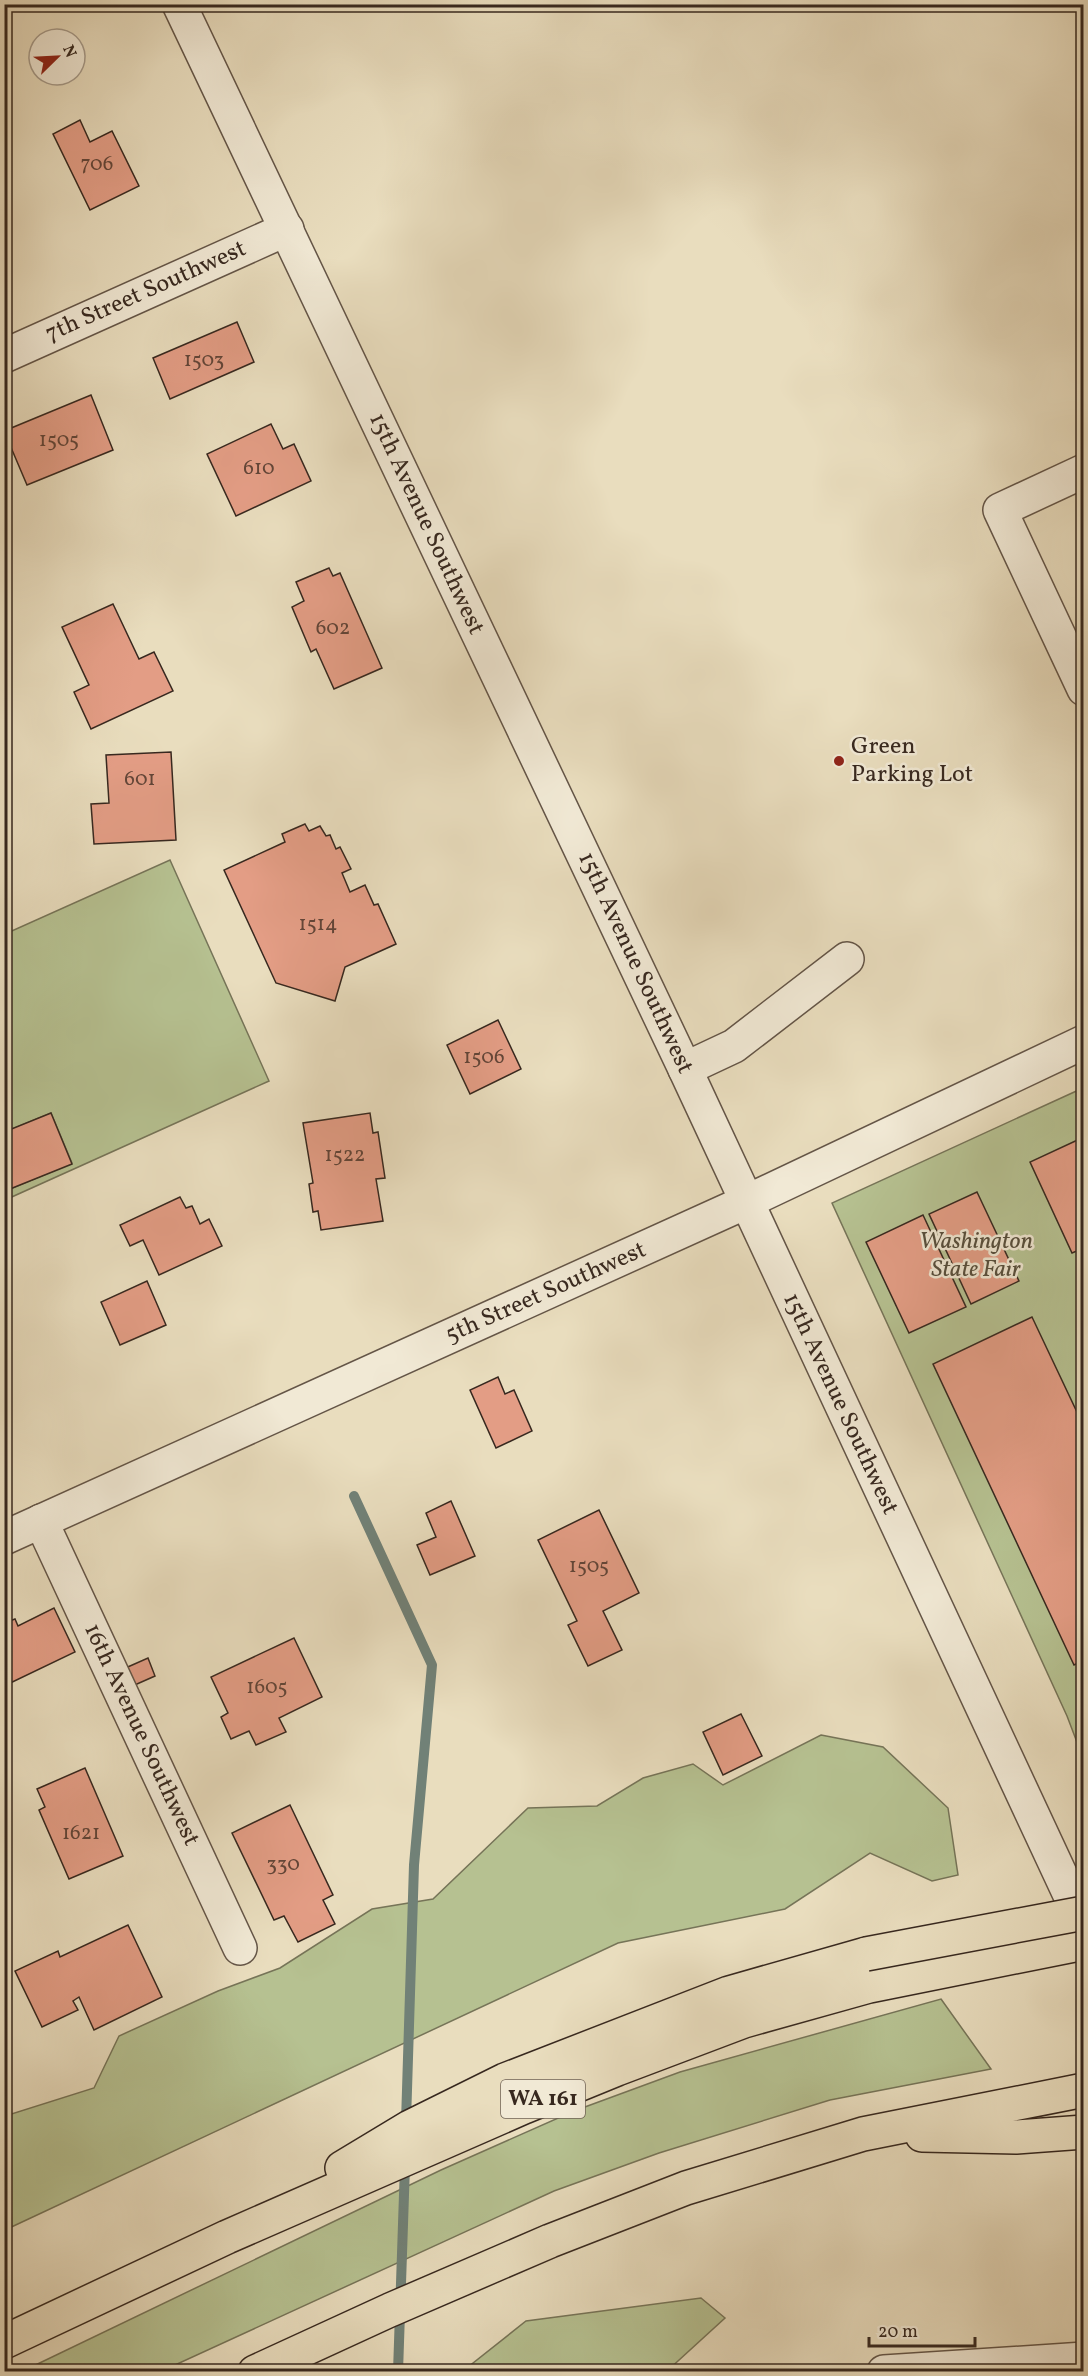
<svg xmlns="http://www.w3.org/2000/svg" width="1088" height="2376" font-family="Vollkorn,serif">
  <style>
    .green { fill: #b6c191; stroke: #767458; stroke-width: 1.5 }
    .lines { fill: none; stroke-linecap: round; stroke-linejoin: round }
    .stream { stroke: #718177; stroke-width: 10 }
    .building { fill: #e39d85; stroke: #37281f; stroke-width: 1.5 }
    .minor-casing { stroke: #645547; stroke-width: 36 }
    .highway-casing { stroke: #37281f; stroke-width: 36 }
    .minor { stroke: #f1e9d5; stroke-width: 33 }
    .highway { stroke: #e9ddbe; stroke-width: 33 }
    .highway-bridge-casing { stroke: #37281f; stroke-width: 36; stroke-linecap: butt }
    .highway-bridge { stroke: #e9ddbe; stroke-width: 33 }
    .poi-dot { fill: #8f2418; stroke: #f1e9d5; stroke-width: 2 }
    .labels { text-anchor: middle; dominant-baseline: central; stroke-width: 5; stroke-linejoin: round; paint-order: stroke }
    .number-label { font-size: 21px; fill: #624538 }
    .shield { fill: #f1e9d5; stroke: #6f6256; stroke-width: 1.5 }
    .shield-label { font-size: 22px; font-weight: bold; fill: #37281f }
    .street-label { font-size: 24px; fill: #37281f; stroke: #f1e9d5 }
    .poi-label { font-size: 24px; fill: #37281f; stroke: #f1e9d5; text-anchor: start }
    .park-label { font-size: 24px; font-style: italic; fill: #574e3c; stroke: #f1e9d5 }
  </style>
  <rect width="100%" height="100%" fill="#e9ddbe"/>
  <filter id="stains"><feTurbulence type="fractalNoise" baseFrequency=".00333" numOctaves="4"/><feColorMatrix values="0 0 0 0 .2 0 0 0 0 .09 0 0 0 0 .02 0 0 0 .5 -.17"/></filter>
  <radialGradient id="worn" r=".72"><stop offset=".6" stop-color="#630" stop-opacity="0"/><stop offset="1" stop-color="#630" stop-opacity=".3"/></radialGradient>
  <g class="green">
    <polygon points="170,860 269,1081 5,1200 4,1177 10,1189 72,1163 51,1113 5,1132 5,934"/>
    <polygon points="1083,1088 1083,1758 1067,1716 832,1203"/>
    <polygon points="821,1735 883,1747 948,1808 958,1875 932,1881 870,1853 785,1909 618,1943 5,2230 5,2116 94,2088 119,2036 218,1991 280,1968 372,1909 433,1899 528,1808 597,1806 643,1778 693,1764 723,1785"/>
    <polygon points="941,1999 991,2069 830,2100 659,2153 554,2191 162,2371 23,2371 441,2170 574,2111 680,2072"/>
    <polygon points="701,2298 725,2318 667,2371 463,2371 526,2321"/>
  </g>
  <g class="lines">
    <g class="stream">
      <polyline points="354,1496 432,1665 414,1865 406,2122"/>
      <polyline points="398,2372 405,2165"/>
    </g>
  </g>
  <g class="building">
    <polygon points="80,120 90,142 112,131 139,186 90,210 53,134"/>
    <polygon points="237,322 254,362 170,399 153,358"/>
    <polygon points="91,395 113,450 27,485 4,431"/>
    <polygon points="271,424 283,449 294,444 311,481 236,516 207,454"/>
    <polygon points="329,568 333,576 340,573 382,668 334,689 316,649 311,652 292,607 304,601 296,582"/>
    <polygon points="113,604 139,659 154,652 173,691 91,729 74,692 89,685 62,627"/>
    <polygon points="171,752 176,840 94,844 91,804 109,803 106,755"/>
    <polygon points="305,824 309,831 320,826 326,836 330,835 336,849 340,847 351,869 342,873 350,892 365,885 374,905 378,904 396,944 345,967 335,1001 276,983 224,870 285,842 282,834"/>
    <polygon points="498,1020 521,1069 470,1094 447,1045"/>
    <polygon points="51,1113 72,1164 10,1189 4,1177 4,1132"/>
    <polygon points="370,1113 373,1133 378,1132 385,1178 376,1179 383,1221 321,1230 318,1211 313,1212 309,1184 313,1183 303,1123"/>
    <polygon points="1084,1137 1084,1248 1072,1253 1030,1162"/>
    <polygon points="977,1192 1019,1281 971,1304 929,1214"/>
    <polygon points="180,1197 186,1208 192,1206 200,1224 209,1219 222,1246 159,1275 143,1240 130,1246 120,1225"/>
    <polygon points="923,1215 966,1307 909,1333 866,1242"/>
    <polygon points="147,1281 166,1325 120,1345 101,1302"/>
    <polygon points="1032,1317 1084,1427 1084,1660 1074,1665 933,1364"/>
    <polygon points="498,1377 505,1394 514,1390 532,1431 496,1448 470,1390"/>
    <polygon points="451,1501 475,1556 430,1575 417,1545 436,1537 426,1513"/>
    <polygon points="599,1510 639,1593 603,1611 622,1650 588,1666 568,1625 577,1621 538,1540"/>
    <polygon points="54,1608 75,1652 4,1686 4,1623 15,1619 18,1626"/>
    <polygon points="294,1638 322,1697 279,1718 286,1732 256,1745 249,1731 231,1739 221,1717 228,1713 211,1677"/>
    <polygon points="148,1658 155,1676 128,1688 121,1670"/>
    <polygon points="741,1714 762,1756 723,1775 703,1732"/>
    <polygon points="85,1768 123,1856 69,1879 39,1810 45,1807 37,1789"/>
    <polygon points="290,1805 333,1895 323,1900 335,1924 298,1942 284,1916 274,1920 232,1833"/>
    <polygon points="128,1925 162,1997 94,2030 79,1997 73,2001 78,2010 42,2027 15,1971 58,1951 60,1957"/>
  </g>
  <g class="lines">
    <defs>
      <g id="minor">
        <polyline points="179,4 685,1069 1084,1925"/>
        <polyline points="4,356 287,229"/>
        <polyline points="1084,471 1000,510 1084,689"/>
        <polyline points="685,1069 734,1046 847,959"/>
        <polyline points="41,1521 240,1948"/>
        <polyline points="4,1538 746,1202 1084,1042"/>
        <polyline points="884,2372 1084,2359"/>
      </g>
      <g id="highway">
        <polyline points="922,2135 1016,2137 1084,2132"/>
        <polyline points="342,2168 410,2127 505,2080 729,1993 866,1954"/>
        <polyline points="4,2342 227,2237 524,2107 617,2069 744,2021 869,1986 1084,1943"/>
        <polyline points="255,2372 390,2310 550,2241 686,2188 863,2134 1084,2090"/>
      </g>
    </defs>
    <use href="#minor" class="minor-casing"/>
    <use href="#highway" class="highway-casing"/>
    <use href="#minor" class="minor"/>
    <use href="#highway" class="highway"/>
    <defs>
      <polyline id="highway-bridge" points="866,1954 1084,1913"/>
    </defs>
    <use href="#highway-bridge" class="highway-bridge-casing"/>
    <use href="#highway-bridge" class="highway-bridge"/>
  </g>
  <circle class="poi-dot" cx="839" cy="761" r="6"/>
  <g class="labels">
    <g class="number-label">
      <text x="97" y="164">706</text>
      <text x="204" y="360">1503</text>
      <text x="59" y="440">1505</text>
      <text x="259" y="468">610</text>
      <text x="333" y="628">602</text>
      <text x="140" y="779">601</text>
      <text x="318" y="924">1514</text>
      <text x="484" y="1057">1506</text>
      <text x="345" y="1155">1522</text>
      <text x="589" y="1566">1505</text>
      <text x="267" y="1687">1605</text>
      <text x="81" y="1833">1621</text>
      <text x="283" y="1864">330</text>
    </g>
    <rect class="shield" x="501" y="2080" width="84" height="38" rx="4.5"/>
    <g class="shield-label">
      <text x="543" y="2099">WA 161</text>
    </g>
    <g class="street-label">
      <text transform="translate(146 292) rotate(-24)">7th Street Southwest</text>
      <text transform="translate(426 524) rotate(65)">15th Avenue Southwest</text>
      <text transform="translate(635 963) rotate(65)">15th Avenue Southwest</text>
      <text transform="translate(546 1293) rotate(-24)">5th Street Southwest</text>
      <text transform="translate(840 1404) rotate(65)">15th Avenue Southwest</text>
      <text transform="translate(141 1735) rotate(65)">16th Avenue Southwest</text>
    </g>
    <g class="poi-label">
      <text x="851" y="747">Green<tspan x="851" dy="28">Parking Lot</tspan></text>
    </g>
    <g class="park-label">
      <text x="976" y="1242">Washington<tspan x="976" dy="28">State Fair</tspan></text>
    </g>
  </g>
  <rect width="1088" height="2376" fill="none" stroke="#e9ddbe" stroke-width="24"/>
  <rect x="6" y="6" width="1076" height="2364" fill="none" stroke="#37281f" stroke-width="3"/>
  <rect x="12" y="12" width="1064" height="2352" fill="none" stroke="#37281f" stroke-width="1.5"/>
  <g transform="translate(57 57) rotate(66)"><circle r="28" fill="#f1e9d5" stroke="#a79c8c" stroke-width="1.5"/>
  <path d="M0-4.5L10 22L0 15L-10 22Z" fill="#8f2418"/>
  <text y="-9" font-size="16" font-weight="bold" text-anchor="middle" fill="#37281f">N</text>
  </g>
  <path d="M869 2337v9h106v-9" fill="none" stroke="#37281f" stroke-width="3"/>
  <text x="878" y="2337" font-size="18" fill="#37281f" stroke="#f1e9d5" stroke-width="4.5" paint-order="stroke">20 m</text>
  <rect width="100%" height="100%" filter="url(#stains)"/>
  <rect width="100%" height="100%" fill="url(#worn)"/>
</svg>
